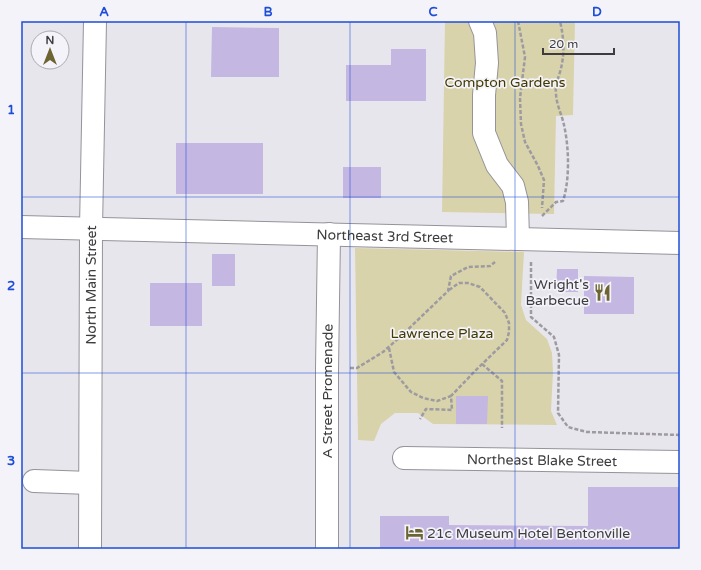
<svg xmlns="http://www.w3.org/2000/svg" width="701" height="570" font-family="'Varela Round',sans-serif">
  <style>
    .green { fill: #d8d3aa }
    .building { fill: #c4b7e2 }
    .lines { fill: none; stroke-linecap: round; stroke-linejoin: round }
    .minor-casing { stroke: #959399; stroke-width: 24 }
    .path { stroke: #9d9ba0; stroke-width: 2.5; stroke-dasharray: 4 2; stroke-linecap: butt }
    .minor { stroke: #fff; stroke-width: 22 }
    .grid { fill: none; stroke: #1d4ed8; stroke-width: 1; stroke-opacity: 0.55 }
    .labels { text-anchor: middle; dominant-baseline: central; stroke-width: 3.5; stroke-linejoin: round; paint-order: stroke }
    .park-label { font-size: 14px; fill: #403900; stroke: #f5f3fa }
    .street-label { font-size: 14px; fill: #3d3c3f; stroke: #f5f3fa }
    .poi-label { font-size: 14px; fill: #3d3c3f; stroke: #f5f3fa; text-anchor: end }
    .neatline { fill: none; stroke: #1d4ed8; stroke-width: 1.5 }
    .grid-label { font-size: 13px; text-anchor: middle; font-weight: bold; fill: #1d4ed8 }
  </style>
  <rect width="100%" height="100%" fill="#e8e6ed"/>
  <g class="green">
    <polygon points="445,21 575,21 573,115 556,116 554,214 442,212"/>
    <polygon points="355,248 524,252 521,305 526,320 547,339 552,353 553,372 551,411 557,425 433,424 418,413 395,413 381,424 374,441 358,440"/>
  </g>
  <g class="building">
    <polygon points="212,27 279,28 279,77 211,77"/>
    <polygon points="391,49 426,49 426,101 346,101 346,65 391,65"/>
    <rect x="176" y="143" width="87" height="51"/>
    <rect x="343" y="167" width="38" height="31"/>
    <rect x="212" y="254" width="23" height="32"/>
    <polygon points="557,269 578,269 578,292 556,292"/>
    <polygon points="584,276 634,277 634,314 584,314"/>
    <rect x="150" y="283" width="52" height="43"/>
    <polygon points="456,396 488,396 487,424 456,424"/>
    <polygon points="588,487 680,487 680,549 380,549 380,516 449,516 449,525 588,526"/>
  </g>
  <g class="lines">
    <defs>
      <g id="minor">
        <polyline points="480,21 485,33 487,63 484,95 484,133 497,165 513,186 517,202 518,239"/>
        <path id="s1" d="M21,227L680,243"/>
        <path id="s2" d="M404,458L680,462"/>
        <polyline points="34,481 90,483"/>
        <path id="s3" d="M90,549L91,228L95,21"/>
        <path id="s4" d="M327,549V369L329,234"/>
      </g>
    </defs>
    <use href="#minor" class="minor-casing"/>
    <g class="path">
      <polyline points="518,21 525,57 520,98 521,124 525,142 538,166 544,180 542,208"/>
      <path d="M542,216L556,202L563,201C570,179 569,147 564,125C562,115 556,104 556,93C555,85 558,79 560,72C565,55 564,38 560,21"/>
      <polyline points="531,262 531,317 554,337 559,355 558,413 568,427 587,432 680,435"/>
      <polyline points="449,290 459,283 468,283 480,287 505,313 509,323 509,332 507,340 477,369 451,396"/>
      <polyline points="389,348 394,372 411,392 423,398 437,401 451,396 452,410 426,409 420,419"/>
      <polyline points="482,364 502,381 502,428"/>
      <polyline points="350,368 357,368 383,352 400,337 448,291 451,276 468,267 490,266 495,262"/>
    </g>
    <use href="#minor" class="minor"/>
  </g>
  <path class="grid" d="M186,21V549M350,21V549M515,21V549M21,197H680M21,373H680"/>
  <defs>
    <symbol id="restaurant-bare" viewBox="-9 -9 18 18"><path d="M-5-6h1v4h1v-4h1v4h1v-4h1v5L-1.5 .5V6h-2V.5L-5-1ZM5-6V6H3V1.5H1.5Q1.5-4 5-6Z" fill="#6c6532" stroke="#f5f3fa" stroke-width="2.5" paint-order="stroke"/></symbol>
    <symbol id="hotel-bare" viewBox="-9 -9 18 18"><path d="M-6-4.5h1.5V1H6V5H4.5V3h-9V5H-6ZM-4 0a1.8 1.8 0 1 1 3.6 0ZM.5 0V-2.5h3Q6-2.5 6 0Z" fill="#6c6532" stroke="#f5f3fa" stroke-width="2.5" paint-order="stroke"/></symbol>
  </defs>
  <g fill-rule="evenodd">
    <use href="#restaurant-bare" x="590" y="280" width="25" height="25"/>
    <use href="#hotel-bare" x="402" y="520" width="25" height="25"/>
  </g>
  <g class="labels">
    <g class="park-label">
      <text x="505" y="82">Compton Gardens</text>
      <text x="442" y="333">Lawrence Plaza</text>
    </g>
    <g class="street-label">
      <text stroke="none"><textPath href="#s1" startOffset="364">Northeast 3rd Street</textPath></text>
      <text stroke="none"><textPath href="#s3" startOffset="264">North Main Street</textPath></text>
      <text stroke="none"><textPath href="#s4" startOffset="158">A Street Promenade</textPath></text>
      <text stroke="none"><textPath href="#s2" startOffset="138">Northeast Blake Street</textPath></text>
    </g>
    <g class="poi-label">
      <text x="589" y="284">Wright's<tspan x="589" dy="16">Barbecue</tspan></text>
      <text x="427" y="533" text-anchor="start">21c Museum Hotel Bentonville</text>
    </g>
  </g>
  <rect width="701" height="570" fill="none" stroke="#f5f3fa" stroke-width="44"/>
  <g transform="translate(50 50)"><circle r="19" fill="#f5f3fa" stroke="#abaaaf"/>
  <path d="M0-3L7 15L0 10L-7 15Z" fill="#6c6532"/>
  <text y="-6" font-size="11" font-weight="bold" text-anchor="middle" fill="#3d3c3f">N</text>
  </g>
  <path d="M543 48v6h71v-6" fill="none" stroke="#3d3c3f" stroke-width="2"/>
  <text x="549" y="48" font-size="12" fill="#3d3c3f" stroke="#f5f3fa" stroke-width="3" paint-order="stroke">20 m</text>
  <rect x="22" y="22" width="657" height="526" class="neatline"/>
  <g class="grid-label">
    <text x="104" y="16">A</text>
    <text x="268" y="16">B</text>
    <text x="433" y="16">C</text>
    <text x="597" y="16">D</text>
    <text x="11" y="114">1</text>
    <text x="11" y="290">2</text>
    <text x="11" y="465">3</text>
  </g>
</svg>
